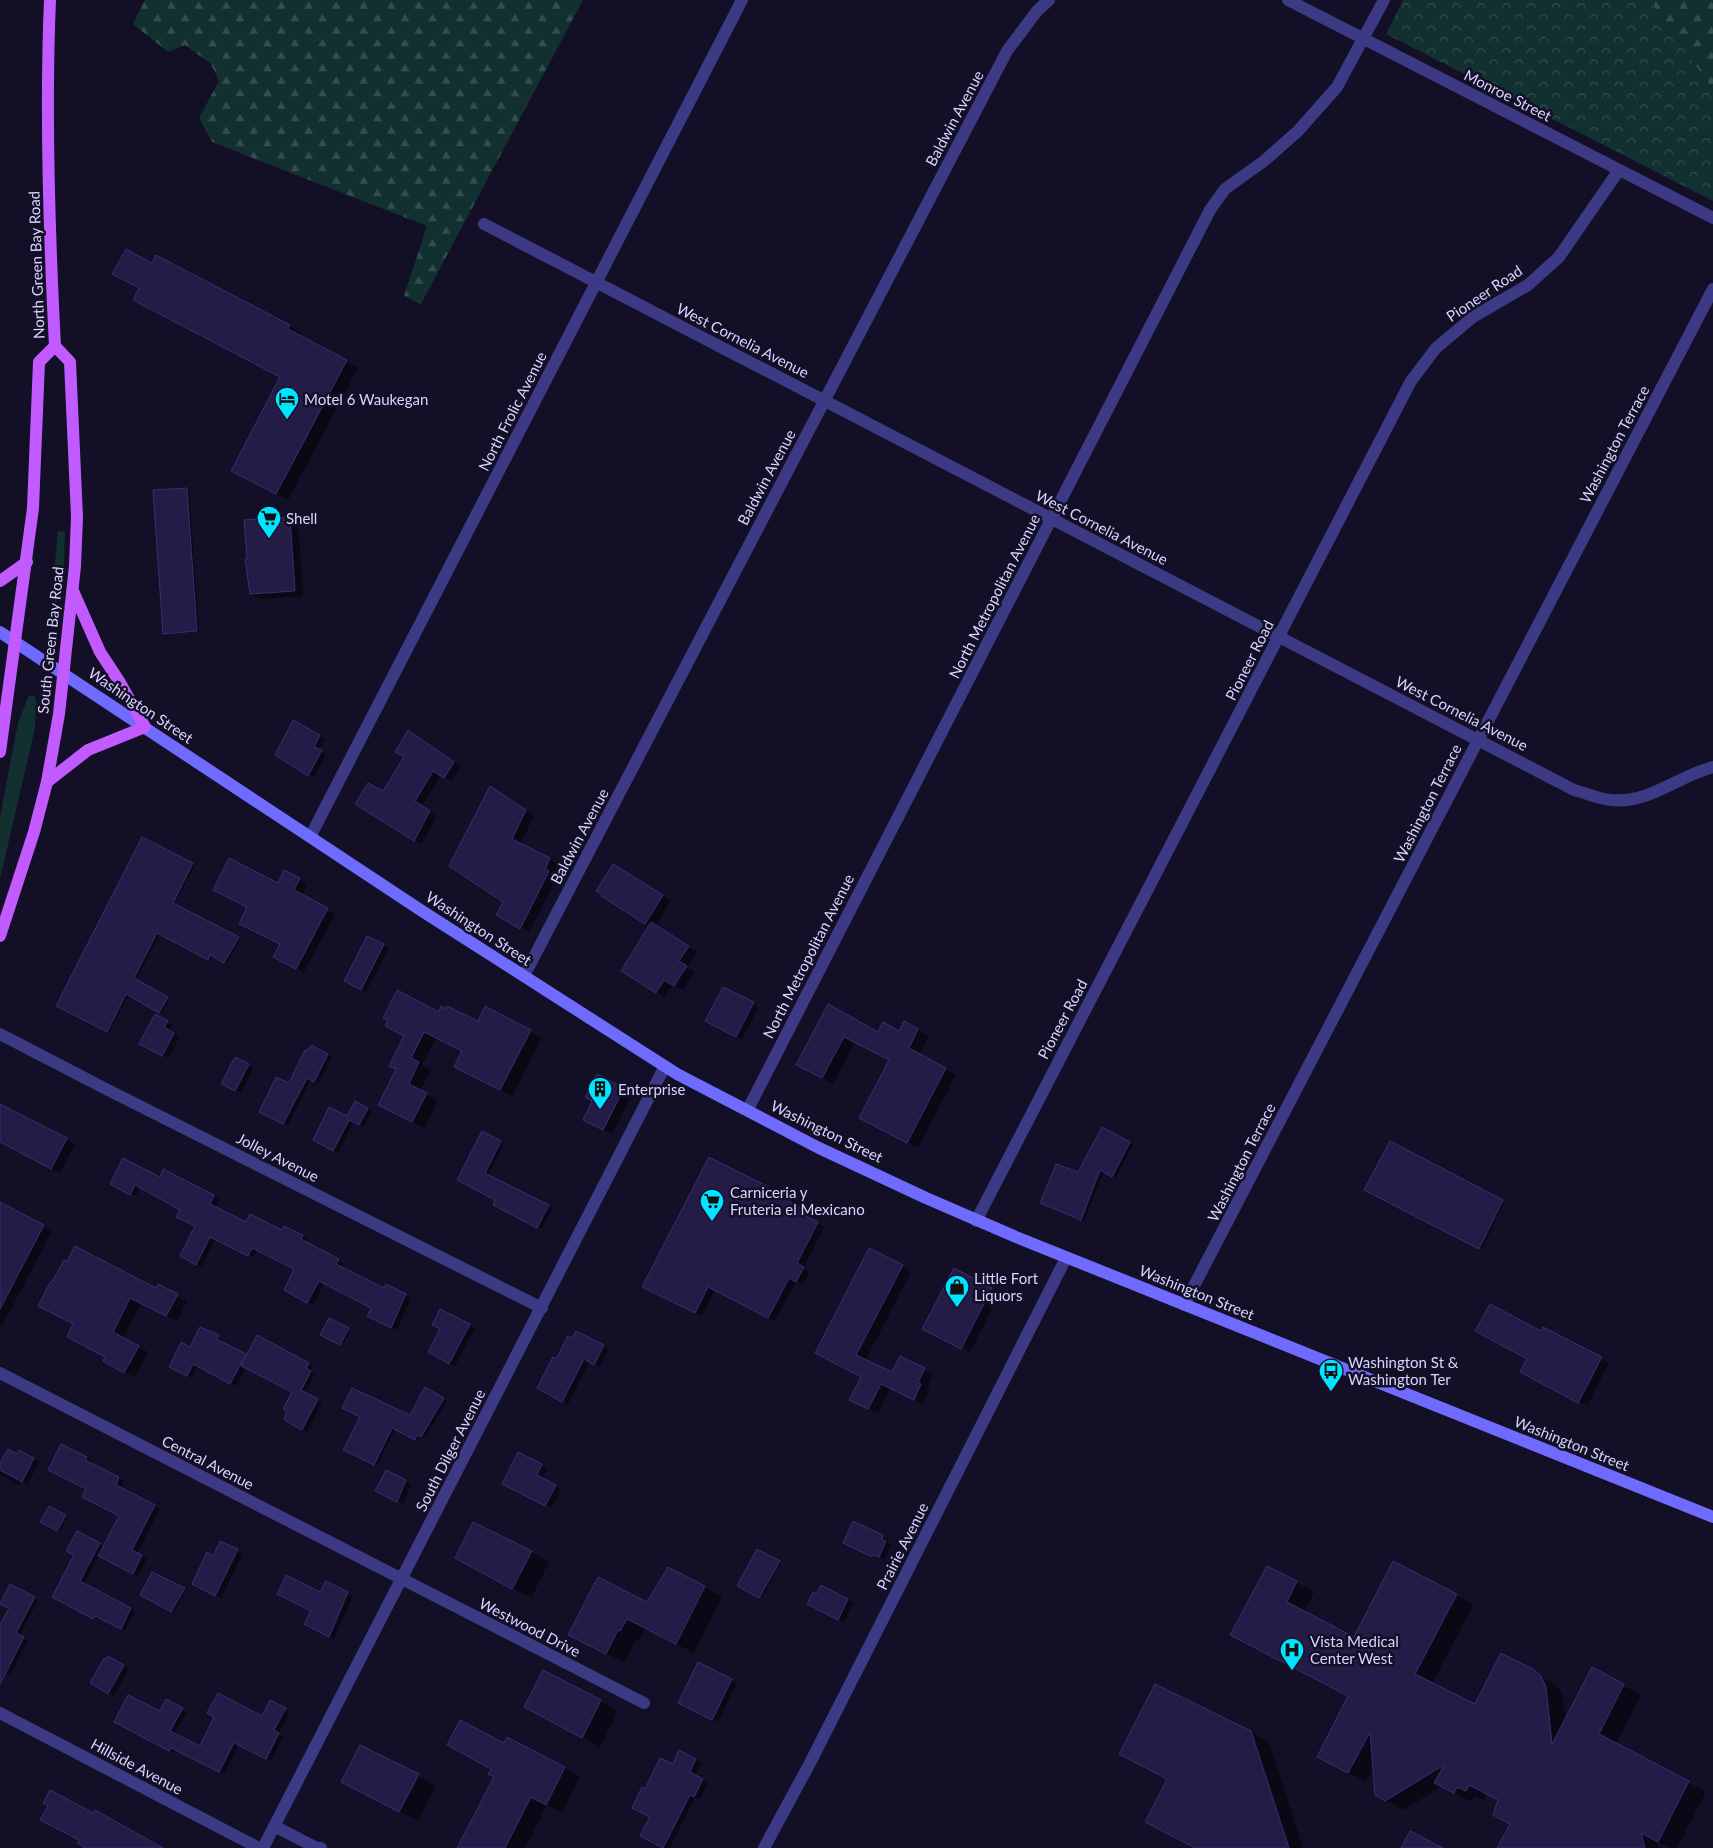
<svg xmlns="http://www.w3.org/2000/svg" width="1713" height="1848" font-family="Lato,sans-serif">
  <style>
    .grass { fill: #12302f }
    .forest { fill: url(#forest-firs) }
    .park { fill: url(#park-crowns) }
    .shadow { fill: #0007 }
    .building { fill: #241b47; stroke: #3b2d73 }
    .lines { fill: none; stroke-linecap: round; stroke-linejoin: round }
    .minor { stroke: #3d3a85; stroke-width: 12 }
    .secondary { stroke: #6f6bff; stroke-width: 12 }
    .primary { stroke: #c25bff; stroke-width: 12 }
    .labels { text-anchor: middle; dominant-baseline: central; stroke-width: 5; stroke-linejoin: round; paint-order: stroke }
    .street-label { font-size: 15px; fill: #d9d4ff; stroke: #130f26 }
    .poi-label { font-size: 15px; fill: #d9d4ff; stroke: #130f26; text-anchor: start }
  </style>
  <defs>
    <pattern id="forest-firs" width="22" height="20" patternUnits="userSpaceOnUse" patternTransform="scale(1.25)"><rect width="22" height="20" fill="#12302f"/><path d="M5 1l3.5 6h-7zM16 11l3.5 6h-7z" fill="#344d4e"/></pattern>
    <pattern id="park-crowns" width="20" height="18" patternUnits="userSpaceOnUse" patternTransform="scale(1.25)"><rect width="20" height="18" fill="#12302f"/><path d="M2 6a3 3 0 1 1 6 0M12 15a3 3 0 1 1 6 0" fill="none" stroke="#344d4e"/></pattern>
  </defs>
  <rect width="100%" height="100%" fill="#130f26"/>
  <g class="grass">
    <path d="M58,531L65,532C64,562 65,589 51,616L50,614Z"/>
    <polygon points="33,695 36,699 35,728 0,879 0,817 18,723 28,697"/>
  </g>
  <g class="forest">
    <polygon points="145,0 583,0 421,304 404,296 427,226 212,142 199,118 219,81 211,64 185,45 168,52 133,24"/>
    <polygon points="1649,0 1713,0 1713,90"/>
  </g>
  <polygon class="park" points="1403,0 1649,0 1713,90 1713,201 1386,34"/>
  <g class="shadow">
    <polygon points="157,257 290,326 301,333 299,336 358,368 288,500 244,477 282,377"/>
    <polygon points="187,489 189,490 199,632 166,634 164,633"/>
    <polygon points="289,518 298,523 303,596 260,599 251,593 249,560"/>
    <polygon points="293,722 325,739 319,750 326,754 314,778 276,754"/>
    <polygon points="416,736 461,767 452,781 441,775 421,807 437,816 422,844 356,803 383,793"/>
    <polygon points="499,793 534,816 520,844 558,864 553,875 557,877 529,932 498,914 504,901"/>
    <polygon points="142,838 195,865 174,905 240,940 227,963 213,955 210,960 160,934 136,980 170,999 162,1013 129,994 109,1032 57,1005"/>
    <polygon points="622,870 671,901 655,926 697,952 687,967 695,972 683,990 673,984 665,997 623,971 650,926 602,896"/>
    <polygon points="299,880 307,884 301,896 335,914 304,972 282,961 281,944 249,907 278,884"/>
    <polygon points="368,937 389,948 366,992 345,981"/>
    <polygon points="723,989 759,1007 742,1039 712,1024"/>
    <polygon points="828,1006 878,1034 899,1032 904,1023 918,1030 929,1036 919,1055 956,1075 918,1148 872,1124 891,1060 855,1042 833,1084 808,1070"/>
    <polygon points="486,1008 542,1038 513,1096 468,1073 464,1051 436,1038 422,1065 431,1070 420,1091 438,1101 425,1128 391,1111 397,1069 391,1065 439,1014 478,1023"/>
    <polygon points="155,1016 172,1025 169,1031 179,1037 168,1058 141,1043"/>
    <polygon points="311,1046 332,1057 319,1083 311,1080 288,1125 261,1111 289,1085"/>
    <polygon points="236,1058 254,1068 241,1093 223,1084"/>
    <polygon points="598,1076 632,1094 612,1134 593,1124"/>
    <polygon points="356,1103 372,1111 364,1126 354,1121 338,1153 314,1139 348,1118"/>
    <polygon points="0,1105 75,1144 60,1173 0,1142"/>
    <polygon points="1103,1129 1133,1145 1116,1177 1104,1171 1084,1221 1045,1205 1079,1174"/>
    <polygon points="482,1133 504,1144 488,1176 552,1208 542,1229 495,1204 497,1200 459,1180"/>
    <polygon points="1390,1143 1504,1202 1482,1249 1366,1190"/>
    <polygon points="164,1171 219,1199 215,1208 246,1224 283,1232 285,1227 307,1239 306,1243 343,1263 341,1268 384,1290 386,1285 411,1298 397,1330 374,1318 373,1308 324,1282 313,1305 285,1290 296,1269 258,1249 253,1257 216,1238 201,1267 181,1256 196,1226 181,1209 141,1187 136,1196 112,1184 160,1178"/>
    <polygon points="766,1187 772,1191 771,1194 812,1215 810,1220 824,1227 803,1268 809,1272 803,1285 796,1281 775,1321 715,1290 702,1316 650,1290"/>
    <polygon points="0,1203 52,1231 2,1326 0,1325"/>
    <polygon points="902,1266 911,1272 865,1361 892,1374 924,1369 933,1374 927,1389 930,1391 923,1404 891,1388 878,1413 860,1404 862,1377 825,1358"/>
    <polygon points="954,1270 1000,1294 970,1352 932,1333"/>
    <polygon points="157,1289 187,1301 177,1321 141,1303 122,1339 148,1352 135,1377 114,1367 75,1324 49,1311"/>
    <polygon points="441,1310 475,1328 455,1366 429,1352 441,1329"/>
    <polygon points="330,1320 350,1331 342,1345 322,1334"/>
    <polygon points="1544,1328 1609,1363 1587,1406 1529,1376"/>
    <polygon points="576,1333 609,1350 600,1367 590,1361 568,1404 544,1391 557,1360"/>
    <polygon points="218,1336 223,1339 222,1343 247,1356 257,1337 313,1367 310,1372 315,1374 305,1393 322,1403 307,1432 285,1420 293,1392 246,1367 236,1386 198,1366 192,1378 176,1370 191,1348"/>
    <polygon points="425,1389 447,1401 425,1438 421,1436 419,1441 395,1429 377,1466 345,1449 411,1416"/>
    <polygon points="62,1446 91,1461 90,1464 124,1481 120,1489 160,1509 137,1554 147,1559 138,1576 99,1555 84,1584 135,1611 125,1631 99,1617 98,1620 53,1596 75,1555 77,1532 104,1547 121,1515 87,1489"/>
    <polygon points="20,1452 39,1462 28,1484 21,1481 19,1485 0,1474 0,1466 18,1456"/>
    <polygon points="519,1454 547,1469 542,1479 561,1489 551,1508 509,1486"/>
    <polygon points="386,1471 411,1484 403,1504 382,1494"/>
    <polygon points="49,1507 67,1517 60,1531 42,1521"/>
    <polygon points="883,1536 891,1545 885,1559 879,1557 878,1559 849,1546"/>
    <polygon points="221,1542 243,1554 221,1598 199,1586"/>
    <polygon points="758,1550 781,1563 762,1598 739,1586"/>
    <polygon points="531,1552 549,1562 531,1598 474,1568"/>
    <polygon points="1267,1567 1314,1592 1304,1612 1354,1638 1456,1595 1473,1605 1432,1684 1475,1706 1532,1670 1558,1687 1563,1697 1566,1721 1592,1669 1641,1695 1616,1744 1706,1792 1677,1848 1671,1848 1657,1841 1659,1848 1498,1848 1511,1824 1500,1800 1487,1794 1484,1800 1475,1796 1472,1802 1442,1786 1404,1810 1377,1795 1374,1766 1366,1782 1335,1766 1349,1697 1249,1645"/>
    <polygon points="669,1568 722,1597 694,1653 645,1628 639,1640 636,1639 624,1663 587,1644 648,1604"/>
    <polygon points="152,1574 186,1590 174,1612 142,1595"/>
    <polygon points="326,1582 353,1596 334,1639 311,1627"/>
    <polygon points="11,1586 38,1600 20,1636 28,1640 10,1675 0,1670 0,1629 11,1608"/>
    <polygon points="821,1586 853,1603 844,1622 814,1607"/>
    <polygon points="108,1658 129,1669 114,1696 91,1683"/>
    <polygon points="698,1664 737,1683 718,1722 685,1706"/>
    <polygon points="167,1701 187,1712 174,1734 200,1747 216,1716 262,1717 270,1702 290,1712 278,1734 283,1737 271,1761 239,1745 224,1774 176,1750 174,1753 116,1721 160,1713"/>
    <polygon points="601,1701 618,1711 600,1747 543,1717"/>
    <polygon points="1250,1732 1269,1742 1303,1848 1196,1848"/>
    <polygon points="504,1745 564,1768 580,1777 562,1813 547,1805 525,1848 459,1848 495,1777"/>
    <polygon points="680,1752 701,1763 695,1776 708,1783 700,1799 695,1797 670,1848 665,1848 647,1839 651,1816 646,1790 673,1765"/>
    <polygon points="418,1776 436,1786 418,1821 360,1791"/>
  </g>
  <g class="building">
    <polygon points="126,249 152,263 156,255 290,325 288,329 347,360 276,494 231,471 280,377 133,300 139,288 112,274"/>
    <polygon points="187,488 197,631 163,634 153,490"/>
    <polygon points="290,517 295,591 250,594 245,559 247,559 244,520"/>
    <polygon points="293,720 320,735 314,747 322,750 308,776 275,755"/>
    <polygon points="408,730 454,762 444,778 433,771 415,801 430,811 414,841 355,804 368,783 383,791 404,757 395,752"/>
    <polygon points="490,786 526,810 512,839 550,858 545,869 549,871 520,929 496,915 503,902 449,866"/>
    <polygon points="142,837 193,863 173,903 239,937 224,963 210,955 208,960 157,933 134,978 168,997 159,1013 126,994 107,1032 56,1006"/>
    <polygon points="229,858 278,883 284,870 300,878 294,890 328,908 296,969 273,957 280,944 239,924 247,907 213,890"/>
    <polygon points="613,864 663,895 645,924 601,896 602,894 596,891"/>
    <polygon points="651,922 689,946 679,961 687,966 674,986 664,980 656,993 621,971"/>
    <polygon points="367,936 384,944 361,990 344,981"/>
    <polygon points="723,987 754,1002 736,1037 705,1021"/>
    <polygon points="397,990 439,1012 441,1006 446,1009 447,1006 478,1021 485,1006 531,1030 500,1090 454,1067 462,1051 424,1032 411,1058 419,1062 409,1084 427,1093 412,1122 378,1105 396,1069 389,1066 404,1036 385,1026 388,1021 383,1018"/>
    <polygon points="828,1004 878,1032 883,1022 899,1031 904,1021 918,1029 909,1048 946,1068 907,1143 859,1118 889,1060 844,1037 822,1078 796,1065"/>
    <polygon points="155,1014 168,1021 164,1027 174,1033 162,1056 139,1044"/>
    <polygon points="311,1045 328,1054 314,1082 307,1078 283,1124 259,1112 276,1077 289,1083 305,1050 307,1051"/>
    <polygon points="235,1057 249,1064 235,1091 221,1084"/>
    <polygon points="597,1074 624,1088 603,1130 583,1120 592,1101 585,1097"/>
    <polygon points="355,1101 368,1108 359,1125 349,1120 333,1151 313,1140 329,1107 347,1116"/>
    <polygon points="0,1104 67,1138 51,1169 0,1142"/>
    <polygon points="1102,1127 1130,1142 1112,1177 1100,1170 1081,1220 1040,1203 1056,1164 1078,1172"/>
    <polygon points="482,1131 501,1141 485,1173 549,1205 537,1228 493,1205 495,1200 457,1180"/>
    <polygon points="1390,1141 1503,1200 1479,1249 1364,1190"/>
    <polygon points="709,1157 767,1186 765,1189 807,1211 804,1215 818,1222 797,1263 804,1267 796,1282 789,1278 768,1318 708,1287 695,1313 642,1287"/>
    <polygon points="123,1158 160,1177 163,1169 214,1195 210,1204 246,1222 250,1214 282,1230 284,1226 303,1235 301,1239 339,1259 336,1264 384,1288 386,1284 406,1294 391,1328 367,1316 371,1308 319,1281 307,1303 284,1290 294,1269 252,1248 248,1256 210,1237 196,1265 180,1256 195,1226 176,1217 180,1210 135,1185 130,1195 110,1184"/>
    <polygon points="0,1202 44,1225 0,1309"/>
    <polygon points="75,1246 156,1288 158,1284 178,1294 166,1316 130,1298 113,1332 139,1346 124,1373 103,1361 105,1357 67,1337 73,1324 38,1306 51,1281 52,1282 64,1260 67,1261"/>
    <polygon points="869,1248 903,1265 856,1355 892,1372 900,1356 925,1368 918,1383 921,1384 914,1400 881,1384 868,1409 849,1400 861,1377 815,1353"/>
    <polygon points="954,1268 992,1288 961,1349 922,1329"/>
    <polygon points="1490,1304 1541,1331 1543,1327 1602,1357 1578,1403 1520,1372 1527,1359 1475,1331"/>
    <polygon points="440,1309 470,1324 449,1364 428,1352 440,1329 432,1325"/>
    <polygon points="329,1318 349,1328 340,1345 320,1335"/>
    <polygon points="200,1327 219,1335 217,1339 246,1354 230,1384 193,1364 187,1376 169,1367 181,1342 190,1347"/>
    <polygon points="576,1331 604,1345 594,1365 584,1359 562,1402 537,1388 553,1357 556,1359 568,1336 572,1338"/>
    <polygon points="257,1335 309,1363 306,1368 311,1371 301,1390 318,1399 302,1430 284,1420 287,1411 283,1409 292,1392 241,1366"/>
    <polygon points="425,1387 444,1398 421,1437 417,1435 415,1440 392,1428 374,1465 343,1450 360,1417 342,1408 352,1388 410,1415"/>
    <polygon points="61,1444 87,1457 85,1460 119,1477 116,1485 155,1505 132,1550 142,1555 133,1574 98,1556 119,1516 82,1497 86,1489 48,1470"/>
    <polygon points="8,1449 17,1454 19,1450 34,1458 22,1482 0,1470 0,1463"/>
    <polygon points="518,1452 542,1464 537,1475 556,1485 545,1506 502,1484"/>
    <polygon points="386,1470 406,1480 397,1502 375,1491"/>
    <polygon points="49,1506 66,1515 57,1531 40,1522"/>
    <polygon points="853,1521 883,1535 882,1539 886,1541 879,1557 873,1555 872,1557 843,1543"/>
    <polygon points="473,1522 532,1551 512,1589 455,1558"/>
    <polygon points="77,1531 100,1543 80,1581 131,1608 121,1629 95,1616 93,1619 52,1597 74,1555 66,1551"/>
    <polygon points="220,1541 238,1549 215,1596 192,1584 207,1552 213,1556"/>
    <polygon points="757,1549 780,1561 759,1598 737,1586"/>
    <polygon points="1393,1561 1457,1594 1415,1674 1475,1704 1501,1653 1533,1669 1541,1676 1546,1687 1552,1744 1592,1667 1624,1684 1599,1734 1689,1781 1658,1842 1641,1833 1645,1848 1497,1848 1510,1824 1493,1815 1498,1800 1469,1785 1466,1791 1457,1787 1454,1793 1434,1783 1444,1765 1385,1801 1375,1795 1370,1732 1348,1773 1317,1757 1348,1696 1230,1635 1267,1566 1297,1581 1287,1602 1354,1637"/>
    <polygon points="668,1567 705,1586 676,1644 627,1619 620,1631 618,1630 606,1654 568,1635 598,1577 647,1602"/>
    <polygon points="152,1572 185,1588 171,1612 140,1595"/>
    <polygon points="286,1575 320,1592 326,1581 348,1592 329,1637 304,1624 311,1611 277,1594"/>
    <polygon points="10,1584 35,1597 16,1633 24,1637 0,1684 0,1625 9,1608 0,1604"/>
    <polygon points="821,1585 848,1599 838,1620 807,1604 813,1592 817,1593"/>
    <polygon points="108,1656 124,1665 108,1694 90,1683 104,1658 106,1659"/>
    <polygon points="698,1662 732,1679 712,1720 678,1703"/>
    <polygon points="543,1670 601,1700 582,1738 524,1707"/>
    <polygon points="1155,1684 1251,1731 1289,1848 1195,1848 1145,1822 1167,1779 1119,1754"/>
    <polygon points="218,1693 262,1716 270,1700 286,1708 274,1730 279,1733 266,1759 234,1743 219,1772 171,1748 169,1751 114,1722 128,1695 160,1711 166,1699 183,1708 170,1731 200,1746 214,1717 207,1713"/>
    <polygon points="460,1720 504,1743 507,1737 565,1767 546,1805 531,1797 505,1848 457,1848 494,1777 488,1774 491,1769 447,1745"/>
    <polygon points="360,1745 419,1774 399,1812 341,1782"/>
    <polygon points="679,1750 696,1759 690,1772 703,1779 694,1797 690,1795 663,1848 640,1836 650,1817 632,1808 642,1787 645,1789 660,1758 673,1764"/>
    <polygon points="50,1790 93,1813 95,1810 163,1848 85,1848 77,1843 79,1840 40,1820 48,1806 43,1803"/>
    <polygon points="1410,1831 1443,1848 1401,1848"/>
  </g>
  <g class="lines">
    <g class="minor">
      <polyline points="1288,0 1713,218"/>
      <path d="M484,224L1574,790C1586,793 1599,799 1611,800C1649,804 1678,776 1713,767"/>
      <polyline points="310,837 742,0"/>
      <polyline points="524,976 1007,51 1037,11 1049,0"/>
      <polyline points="0,1034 106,1089 542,1308"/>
      <polyline points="748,1109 1210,210 1225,189 1264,161 1298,131 1337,87 1384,0"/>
      <polyline points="976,1221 1411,381 1436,348 1473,317 1528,285 1559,257 1619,170"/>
      <polyline points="1184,1305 1713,289"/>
      <polyline points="0,1373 644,1703"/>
      <polyline points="0,1713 259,1848"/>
      <polyline points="274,1826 317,1848 321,1848"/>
      <polyline points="263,1848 665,1066"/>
      <polyline points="764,1848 810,1763 1066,1258"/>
    </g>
    <polyline class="secondary" points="0,632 422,911 677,1074 819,1148 926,1198 1016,1237 1713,1517"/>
    <g class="primary">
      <polyline points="0,581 27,562"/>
      <path d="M0,752L33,508L39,362L55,346C49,231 45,115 50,0"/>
      <polyline points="47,782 88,750 145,727 119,681 100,652 73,591"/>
      <polyline points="0,936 34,832 47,782 59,714 75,566 77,517 70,362 55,346"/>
    </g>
  </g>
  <defs>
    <symbol id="hotel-pin" viewBox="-11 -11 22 30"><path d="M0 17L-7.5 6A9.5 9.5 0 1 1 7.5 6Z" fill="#00e5ff" stroke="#130f26"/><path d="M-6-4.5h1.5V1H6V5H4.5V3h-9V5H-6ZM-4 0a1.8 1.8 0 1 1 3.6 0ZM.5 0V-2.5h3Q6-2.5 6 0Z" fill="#111"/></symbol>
    <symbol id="supermarket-pin" viewBox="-11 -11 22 30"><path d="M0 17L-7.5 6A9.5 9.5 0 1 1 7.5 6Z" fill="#00e5ff" stroke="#130f26"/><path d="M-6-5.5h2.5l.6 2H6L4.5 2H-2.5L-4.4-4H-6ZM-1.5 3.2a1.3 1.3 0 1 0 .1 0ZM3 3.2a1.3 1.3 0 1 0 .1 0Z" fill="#111"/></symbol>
    <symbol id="building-pin" viewBox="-11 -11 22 30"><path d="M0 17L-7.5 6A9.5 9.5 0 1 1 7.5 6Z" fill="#00e5ff" stroke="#130f26"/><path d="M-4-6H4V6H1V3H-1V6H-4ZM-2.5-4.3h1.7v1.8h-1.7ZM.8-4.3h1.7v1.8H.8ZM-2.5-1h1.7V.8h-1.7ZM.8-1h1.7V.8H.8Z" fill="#111"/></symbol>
    <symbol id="shop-pin" viewBox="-11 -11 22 30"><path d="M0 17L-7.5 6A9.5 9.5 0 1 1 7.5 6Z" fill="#00e5ff" stroke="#130f26"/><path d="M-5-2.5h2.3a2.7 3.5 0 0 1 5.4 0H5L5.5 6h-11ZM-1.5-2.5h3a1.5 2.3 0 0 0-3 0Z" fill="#111"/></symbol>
    <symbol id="bus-pin" viewBox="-11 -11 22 30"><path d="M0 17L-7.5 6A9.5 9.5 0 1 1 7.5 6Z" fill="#00e5ff" stroke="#130f26"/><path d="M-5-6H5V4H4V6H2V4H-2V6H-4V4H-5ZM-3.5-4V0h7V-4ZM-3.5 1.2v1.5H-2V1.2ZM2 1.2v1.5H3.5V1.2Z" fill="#111"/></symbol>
    <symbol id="hospital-pin" viewBox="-11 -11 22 30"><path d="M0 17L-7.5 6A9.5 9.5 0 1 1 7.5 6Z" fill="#00e5ff" stroke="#130f26"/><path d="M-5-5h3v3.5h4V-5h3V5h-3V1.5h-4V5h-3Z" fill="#111"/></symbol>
  </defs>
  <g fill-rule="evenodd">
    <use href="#hotel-pin" x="273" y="385" width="28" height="38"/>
    <use href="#supermarket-pin" x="255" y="504" width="28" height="38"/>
    <use href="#building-pin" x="586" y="1075" width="28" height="38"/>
    <use href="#supermarket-pin" x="698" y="1187" width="28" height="38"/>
    <use href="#shop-pin" x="943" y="1273" width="28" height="38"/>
    <use href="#bus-pin" x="1317" y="1357" width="28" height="38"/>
    <use href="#hospital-pin" x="1278" y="1636" width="28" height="38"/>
  </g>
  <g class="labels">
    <g class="street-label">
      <text transform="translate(1508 95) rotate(27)">Monroe Street</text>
      <text transform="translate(954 118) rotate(-62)">Baldwin Avenue</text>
      <text transform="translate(36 265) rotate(-92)">North Green Bay Road</text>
      <text transform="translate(1484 293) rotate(-34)">Pioneer Road</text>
      <text transform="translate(743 340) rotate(27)">West Cornelia Avenue</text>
      <text transform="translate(512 411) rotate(-63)">North Frolic Avenue</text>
      <text transform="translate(1614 444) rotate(-62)">Washington Terrace</text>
      <text transform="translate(766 477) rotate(-62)">Baldwin Avenue</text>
      <text transform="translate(1102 527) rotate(27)">West Cornelia Avenue</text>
      <text transform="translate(994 596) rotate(-63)">North Metropolitan Avenue</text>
      <text transform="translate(50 640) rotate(-84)">South Green Bay Road</text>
      <text transform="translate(1249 660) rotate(-63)">Pioneer Road</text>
      <text transform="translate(141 705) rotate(34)">Washington Street</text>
      <text transform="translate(1462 713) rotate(27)">West Cornelia Avenue</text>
      <text transform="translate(1427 803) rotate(-63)">Washington Terrace</text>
      <text transform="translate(579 836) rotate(-62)">Baldwin Avenue</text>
      <text transform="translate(479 928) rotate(33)">Washington Street</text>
      <text transform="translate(808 956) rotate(-63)">North Metropolitan Avenue</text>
      <text transform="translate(1062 1019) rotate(-62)">Pioneer Road</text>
      <text transform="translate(827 1131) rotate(26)">Washington Street</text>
      <text transform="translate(278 1157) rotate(27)">Jolley Avenue</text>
      <text transform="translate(1241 1162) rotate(-63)">Washington Terrace</text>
      <text transform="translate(1197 1292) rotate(22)">Washington Street</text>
      <text transform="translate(1572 1443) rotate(22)">Washington Street</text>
      <text transform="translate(450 1450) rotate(-63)">South Dilger Avenue</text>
      <text transform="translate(208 1462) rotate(27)">Central Avenue</text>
      <text transform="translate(902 1546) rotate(-63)">Prairie Avenue</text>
      <text transform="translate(530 1627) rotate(27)">Westwood Drive</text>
      <text transform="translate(137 1766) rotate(28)">Hillside Avenue</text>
    </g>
    <g class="poi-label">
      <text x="304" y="399">Motel 6 Waukegan</text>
      <text x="286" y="518">Shell</text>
      <text x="618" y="1089">Enterprise</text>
      <text x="730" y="1192">Carniceria y<tspan x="730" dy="17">Fruteria el Mexicano</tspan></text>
      <text x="974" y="1278">Little Fort<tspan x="974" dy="17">Liquors</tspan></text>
      <text x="1348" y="1362">Washington St &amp;<tspan x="1348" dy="17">Washington Ter</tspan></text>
      <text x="1310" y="1641">Vista Medical<tspan x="1310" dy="17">Center West</tspan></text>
    </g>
  </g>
</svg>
